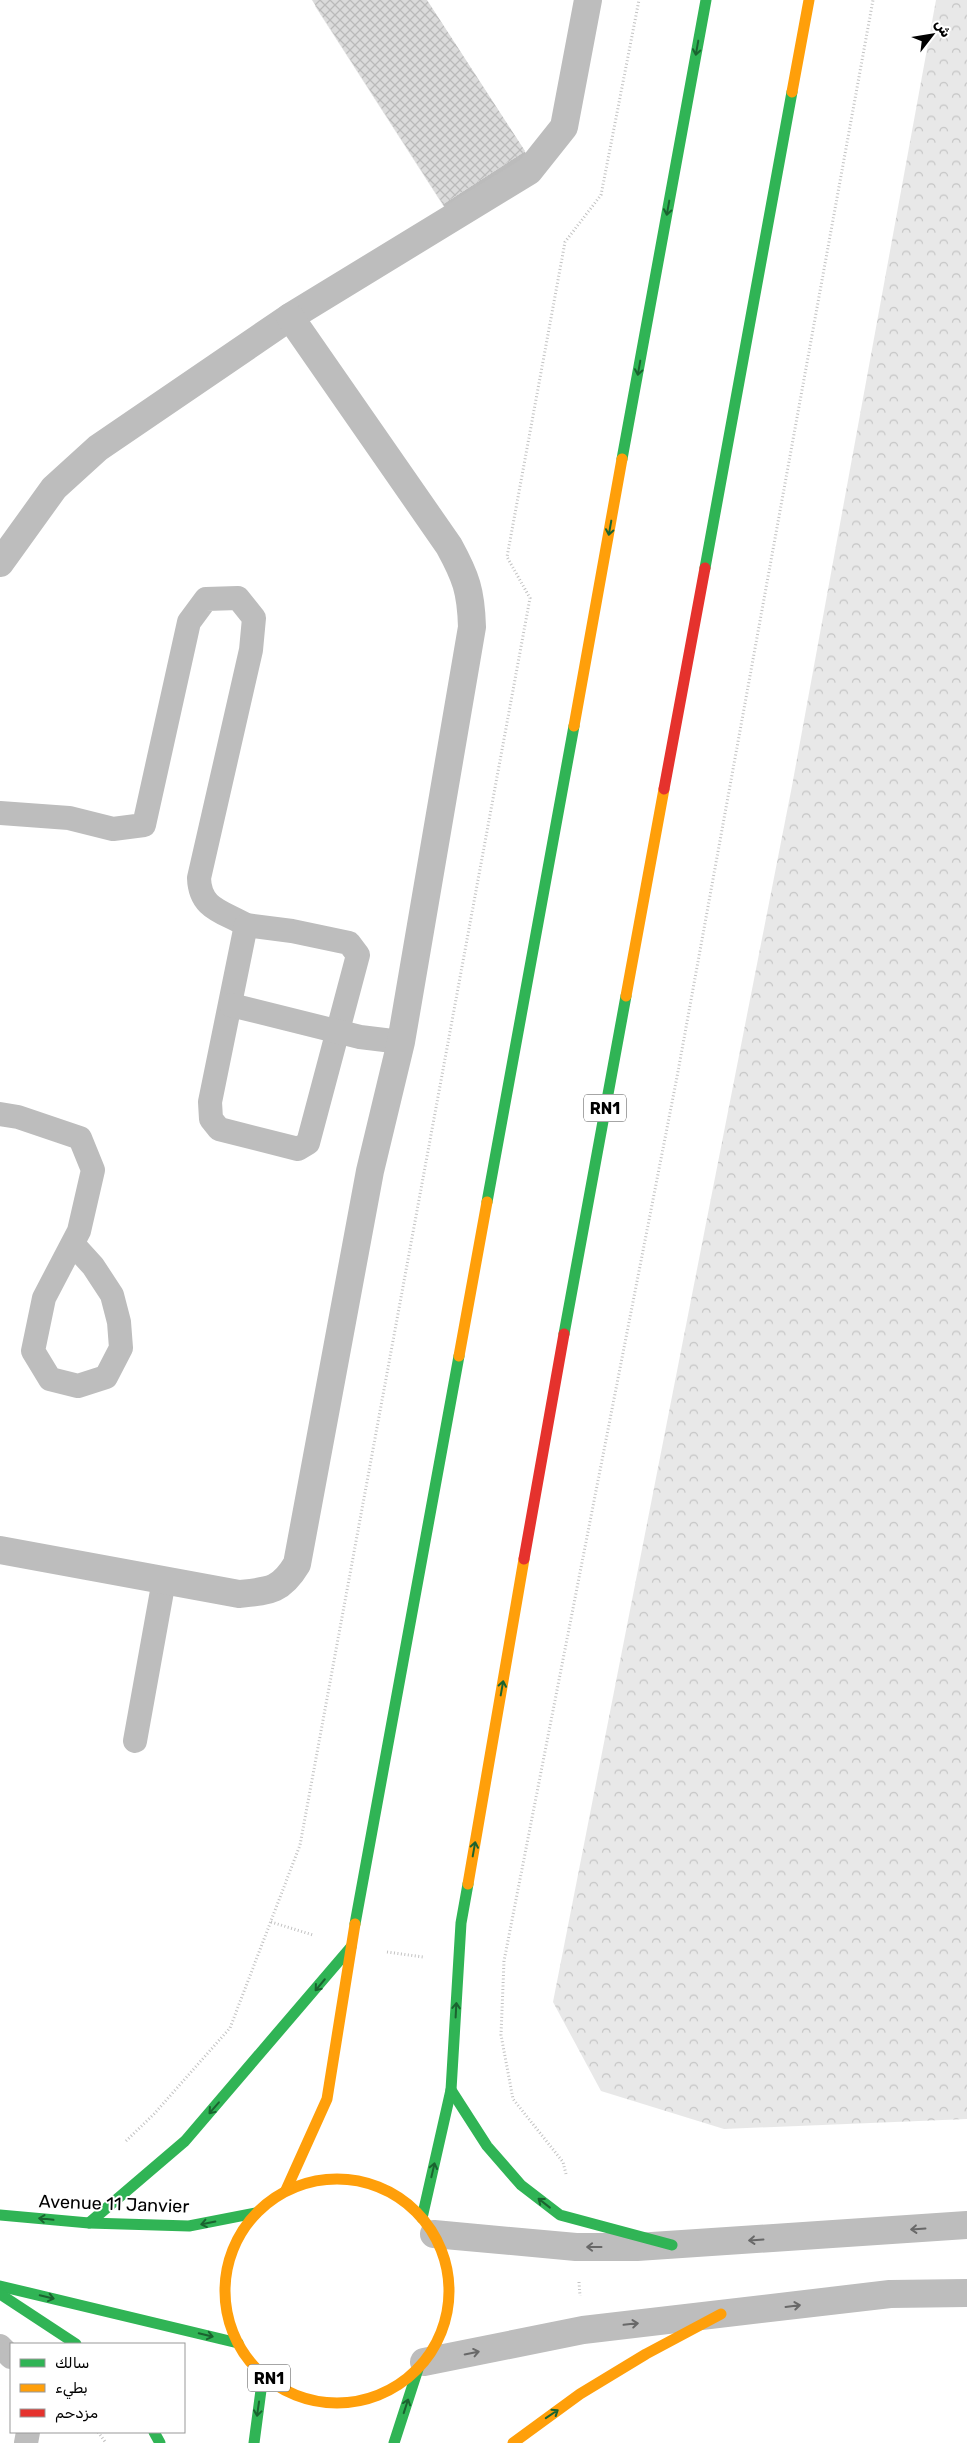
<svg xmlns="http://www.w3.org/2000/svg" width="967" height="2443" font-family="Rubik,'Noto Naskh Arabic',sans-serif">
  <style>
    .forest { fill: url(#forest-crowns) }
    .building { fill: url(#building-cross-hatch); filter: url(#shadow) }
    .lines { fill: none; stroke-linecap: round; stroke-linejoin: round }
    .path { stroke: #c2c2c2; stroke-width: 3; stroke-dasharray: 1 2.5; stroke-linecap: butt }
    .lane { stroke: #bdbdbd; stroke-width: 24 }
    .street { stroke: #bdbdbd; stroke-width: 28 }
    .fast { stroke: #30b455; stroke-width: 11 }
    .slow { stroke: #ff9f0a; stroke-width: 11 }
    .jam { stroke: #e5322d; stroke-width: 11 }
    .oneway { stroke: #1a632f }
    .oneway2 { stroke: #686868 }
    .labels { text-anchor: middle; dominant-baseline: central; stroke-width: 4; stroke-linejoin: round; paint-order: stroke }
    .shield { fill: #fff; stroke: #4c4c4c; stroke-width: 1 }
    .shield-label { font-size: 16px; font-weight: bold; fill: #000 }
    .street-label { font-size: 18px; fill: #000; stroke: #fff }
  </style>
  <defs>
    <pattern id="forest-crowns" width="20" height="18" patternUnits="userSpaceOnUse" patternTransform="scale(1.25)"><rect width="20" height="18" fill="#e8e8e8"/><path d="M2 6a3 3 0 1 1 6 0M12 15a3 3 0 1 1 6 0" fill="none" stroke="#c5c5c5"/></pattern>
    <pattern id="building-cross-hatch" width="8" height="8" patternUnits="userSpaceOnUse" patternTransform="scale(1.25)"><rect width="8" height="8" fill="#dbdbdb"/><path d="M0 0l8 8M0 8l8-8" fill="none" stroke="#bababa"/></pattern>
    <filter id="shadow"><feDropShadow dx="3" dy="5.5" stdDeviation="0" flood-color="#0004"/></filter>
  </defs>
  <rect width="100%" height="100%" fill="#fff"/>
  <polygon class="forest" points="936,0 967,0 967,2119 724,2129 601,2091 553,2002 792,786"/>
  <polygon class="building" points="312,0 427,0 525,151 443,204"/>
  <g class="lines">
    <g class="path">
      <polyline points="271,1922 313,1935"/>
      <polyline points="387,1952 423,1957"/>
      <polyline points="126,2141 154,2114 230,2028 300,1845 530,598 507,557 565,242 601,195 639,0"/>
      <polyline points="566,2174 563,2162 513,2099 501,2035 504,1961 677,1077 873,0"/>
      <polyline points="579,2282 580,2296"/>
      <polyline points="98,2432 106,2443"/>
    </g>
    <g class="lane">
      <path d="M0,813L69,818L113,829L144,825L189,622L206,599L238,598L254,618L251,650L199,878C200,909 222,911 246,925"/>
      <polygon points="246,925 292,931 349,943 358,955 308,1143 298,1149 219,1129 211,1119 210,1102"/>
      <polyline points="231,1005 360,1037 401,1042"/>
      <polyline points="0,1114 18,1117 80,1138 93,1170 79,1231 44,1298 33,1351 50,1379 78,1386 106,1377 121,1348 119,1322 112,1295 93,1266 73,1244"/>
      <polyline points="135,1741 164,1580"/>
      <polyline points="0,2346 11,2357"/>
      <polyline points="26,2443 28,2432"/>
    </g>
    <g class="street">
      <polyline points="0,563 54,488 98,448 290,317 529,171 564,127 588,0"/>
      <path d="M0,1550L239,1594C269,1591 281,1591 297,1564L370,1171L401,1042L472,627C471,591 466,577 449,546L290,317"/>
      <polyline points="434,2234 576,2247 637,2247 967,2225"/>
      <polyline points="424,2362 583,2330 890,2294 967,2293"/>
    </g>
    <g class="fast">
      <polyline points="622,459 706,0"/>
      <polyline points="705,568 792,92"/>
      <polyline points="487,1202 574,726"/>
      <polyline points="564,1334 626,996"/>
      <polyline points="355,1924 459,1356"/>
      <polyline points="451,2090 487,2146 521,2185 560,2215 672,2245"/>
      <polyline points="0,2215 89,2223 189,2226 256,2213"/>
      <polyline points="422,2218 451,2090 461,1923 468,1884"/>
      <polyline points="89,2223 185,2141 351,1947"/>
      <polyline points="0,2286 238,2343"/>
      <polyline points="0,2294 76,2344"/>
      <polyline points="154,2432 160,2443"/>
      <polyline points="254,2443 263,2375"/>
      <polyline points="394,2443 418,2369"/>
    </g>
    <g class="slow">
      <polyline points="792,92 809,0"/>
      <polyline points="574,726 622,459"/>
      <polyline points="626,996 664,789"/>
      <polyline points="459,1356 487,1202"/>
      <polyline points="468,1884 524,1559"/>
      <circle cx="337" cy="2291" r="112"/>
      <polyline points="286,2190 327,2099 355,1924"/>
      <polyline points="513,2443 580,2394 646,2354 721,2314"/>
    </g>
    <g class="jam">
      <polyline points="664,789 705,568"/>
      <polyline points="524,1559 564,1334"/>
    </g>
  </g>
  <defs><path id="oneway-shaft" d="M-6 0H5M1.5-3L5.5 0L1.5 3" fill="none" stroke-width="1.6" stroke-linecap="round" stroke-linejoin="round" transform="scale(1.25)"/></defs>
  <g class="oneway">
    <use href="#oneway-shaft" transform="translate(697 48) rotate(100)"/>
    <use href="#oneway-shaft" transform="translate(668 208) rotate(100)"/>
    <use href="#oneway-shaft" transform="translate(639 368) rotate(100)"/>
    <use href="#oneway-shaft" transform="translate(610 528) rotate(100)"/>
    <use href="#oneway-shaft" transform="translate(502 1688) rotate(-80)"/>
    <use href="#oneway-shaft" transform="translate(474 1849) rotate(-80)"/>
    <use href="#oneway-shaft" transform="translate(320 1985) rotate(130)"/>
    <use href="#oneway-shaft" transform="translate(456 2010) rotate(-87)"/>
    <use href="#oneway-shaft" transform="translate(214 2108) rotate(131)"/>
    <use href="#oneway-shaft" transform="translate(433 2170) rotate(-77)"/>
    <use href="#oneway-shaft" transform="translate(544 2203) rotate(-142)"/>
    <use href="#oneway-shaft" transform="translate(46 2219) rotate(-174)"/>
    <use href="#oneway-shaft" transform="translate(208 2223) rotate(169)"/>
    <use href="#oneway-shaft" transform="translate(47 2297) rotate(13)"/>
    <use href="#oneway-shaft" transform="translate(206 2335) rotate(14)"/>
    <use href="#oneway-shaft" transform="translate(406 2406) rotate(-72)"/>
    <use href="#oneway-shaft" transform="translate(258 2409) rotate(98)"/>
    <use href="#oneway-shaft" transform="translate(552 2414) rotate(-34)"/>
  </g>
  <g class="oneway2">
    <use href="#oneway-shaft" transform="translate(918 2229) rotate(176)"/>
    <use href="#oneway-shaft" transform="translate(756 2240) rotate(176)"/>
    <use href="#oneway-shaft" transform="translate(594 2247) rotate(-180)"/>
    <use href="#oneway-shaft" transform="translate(793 2306) rotate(-7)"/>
    <use href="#oneway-shaft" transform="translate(631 2324) rotate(-6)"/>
    <use href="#oneway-shaft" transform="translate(472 2353) rotate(-11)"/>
  </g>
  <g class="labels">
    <g class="shield">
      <rect x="584" y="1094.5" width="42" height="27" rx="4"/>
      <rect x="248" y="2364.5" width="42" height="27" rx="4"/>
    </g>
    <g class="shield-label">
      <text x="605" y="1108">RN1</text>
      <text x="269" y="2378">RN1</text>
    </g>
    <g class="street-label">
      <text transform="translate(114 2204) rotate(2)">Avenue 11 Janvier</text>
    </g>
  </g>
  <rect x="10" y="2343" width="175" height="90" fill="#ffffff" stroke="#999999"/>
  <rect x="20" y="2359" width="25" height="8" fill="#30b455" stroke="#999999"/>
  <text x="55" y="2368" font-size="15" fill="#000000">سالك</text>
  <rect x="20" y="2384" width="25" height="8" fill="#ff9f0a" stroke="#999999"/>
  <text x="55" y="2393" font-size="15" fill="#000000">بطيء</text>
  <rect x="20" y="2409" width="25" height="8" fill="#e5322d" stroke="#999999"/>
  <text x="55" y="2418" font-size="15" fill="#000000">مزدحم</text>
  <g transform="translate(932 35) rotate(59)" stroke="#ffffff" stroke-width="4" paint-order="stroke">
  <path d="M0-4L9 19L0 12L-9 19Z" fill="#000000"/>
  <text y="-8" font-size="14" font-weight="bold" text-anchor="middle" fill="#000000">ش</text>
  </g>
</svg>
